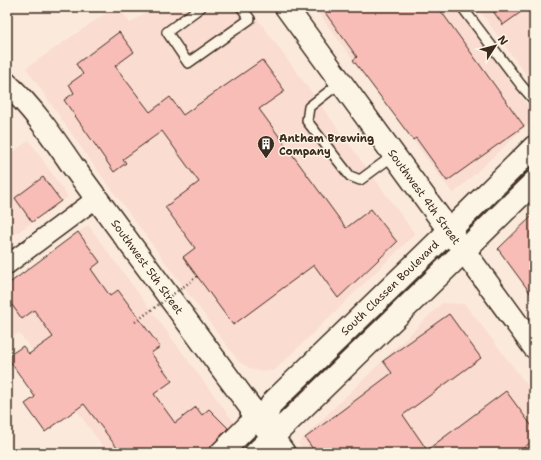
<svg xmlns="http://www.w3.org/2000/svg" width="541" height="460" font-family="'Shantell Sans',sans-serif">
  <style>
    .built { fill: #fadcd1 }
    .building { fill: #f9bdb7; stroke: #3b2a1e }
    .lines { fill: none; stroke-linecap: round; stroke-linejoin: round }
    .service-casing { stroke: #3b2a1e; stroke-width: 12 }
    .minor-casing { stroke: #3b2a1e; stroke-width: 21 }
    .tertiary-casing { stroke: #3b2a1e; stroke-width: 25 }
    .secondary-casing { stroke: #3b2a1e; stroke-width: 25 }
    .service { stroke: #fcf5e5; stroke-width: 9 }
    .minor { stroke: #fcf5e5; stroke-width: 18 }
    .tertiary { stroke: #fcf5e5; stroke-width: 22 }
    .secondary { stroke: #fcf5e5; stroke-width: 22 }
    .path-bridge { stroke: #3b2a1e; stroke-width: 2.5; stroke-dasharray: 1 3; stroke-linecap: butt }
    .labels { text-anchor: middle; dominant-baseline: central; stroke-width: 3; stroke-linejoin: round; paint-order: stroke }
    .poi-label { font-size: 11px; font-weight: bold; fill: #3b2a1e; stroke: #fcf5e5; text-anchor: start }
    .street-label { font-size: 11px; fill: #3b2a1e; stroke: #fcf5e5 }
  </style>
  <rect width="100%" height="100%" fill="#fbeadc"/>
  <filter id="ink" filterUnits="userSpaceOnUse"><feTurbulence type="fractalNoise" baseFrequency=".025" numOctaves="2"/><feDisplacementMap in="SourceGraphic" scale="8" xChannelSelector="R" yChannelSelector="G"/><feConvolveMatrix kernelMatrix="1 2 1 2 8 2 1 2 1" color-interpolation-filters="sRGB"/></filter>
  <g filter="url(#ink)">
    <g class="built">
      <polygon points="115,7 119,7 130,23 153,7 249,7 415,234 274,371 253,370 239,362 87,156 26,68"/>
      <polygon points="314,7 455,7 534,114 534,119 453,194"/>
      <polygon points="477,7 534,7 534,86"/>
      <polygon points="29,140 68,197 7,240 7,157"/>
      <polygon points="88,225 236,425 207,453 108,453 19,333 7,342 7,285"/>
      <polygon points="442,303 465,304 534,394 534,445 522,453 306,453 298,443"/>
    </g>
    <g class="building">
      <polygon points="321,7 438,7 524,126 447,181 416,138 413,140 353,60 357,57"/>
      <polygon points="490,7 528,7 503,25"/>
      <polygon points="119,32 134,52 115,66 150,112 170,97 183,115 262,60 285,91 259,109 346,228 371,209 397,242 338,298 314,265 233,325 183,257 195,248 165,207 199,182 162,131 123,159 126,163 114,172 64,100 74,93 69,84 83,74 76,64"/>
      <polygon points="43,177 61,201 32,222 15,198"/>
      <polygon points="534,214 534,298 498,249"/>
      <polygon points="78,232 100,262 91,269 110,296 118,290 160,347 151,353 172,381 154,394 175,423 196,407 202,415 209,409 228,428 205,453 121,453 84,404 45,432 25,404 35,397 7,357 23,346 29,354 53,337 34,310 22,319 7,298 7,285"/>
      <polygon points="449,314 481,358 403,415 427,450 506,391 534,429 534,440 517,453 316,453 305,438 392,373 383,361"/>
    </g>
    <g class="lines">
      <defs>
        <g id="service">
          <polyline points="201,7 167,32 188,63 250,19 241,7"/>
          <polyline points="462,7 521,85 534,100"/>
          <polyline points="341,82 309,107 307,121 350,176 360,180 394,155"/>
        </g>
        <polyline id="minor" points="7,265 97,198"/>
        <g id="tertiary">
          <path d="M7,84C33,108 52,136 72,165L284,453"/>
          <path d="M271,435C267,421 264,413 274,401L449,231"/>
          <polyline points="221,453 249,425 252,419 252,409"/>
          <polyline points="256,453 464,251"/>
        </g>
        <g id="secondary">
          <polyline points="286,7 534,347"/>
          <polyline points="449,231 534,147"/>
          <polyline points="464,251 534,182"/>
        </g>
      </defs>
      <use href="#service" class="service-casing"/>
      <use href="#minor" class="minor-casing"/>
      <use href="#tertiary" class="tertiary-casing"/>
      <use href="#secondary" class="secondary-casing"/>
      <use href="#service" class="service"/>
      <use href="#minor" class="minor"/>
      <use href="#tertiary" class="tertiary"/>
      <use href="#secondary" class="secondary"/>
      <polyline class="path-bridge" points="135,322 198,276"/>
    </g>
  </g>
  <defs>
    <symbol id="building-pin" viewBox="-11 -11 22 30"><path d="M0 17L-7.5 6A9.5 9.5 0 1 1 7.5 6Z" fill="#3b2a1e" stroke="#fcf5e5"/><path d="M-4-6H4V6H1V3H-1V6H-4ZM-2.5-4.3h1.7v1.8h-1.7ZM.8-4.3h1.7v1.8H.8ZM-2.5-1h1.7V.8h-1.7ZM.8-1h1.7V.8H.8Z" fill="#fff"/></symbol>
  </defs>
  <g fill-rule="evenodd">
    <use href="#building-pin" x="256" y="134" width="20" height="27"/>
  </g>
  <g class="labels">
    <g class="poi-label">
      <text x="279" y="138">Anthem Brewing<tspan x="279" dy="13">Company</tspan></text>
    </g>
    <g class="street-label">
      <text transform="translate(424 197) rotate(54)">Southwest 4th Street</text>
      <text transform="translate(147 267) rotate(54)">Southwest 5th Street</text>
      <text transform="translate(390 288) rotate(-44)">South Classen Boulevard</text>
    </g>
  </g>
  <rect width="541" height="460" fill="none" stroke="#fcf5e5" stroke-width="24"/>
  <rect x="12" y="12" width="517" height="436" fill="none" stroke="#3b2a1e" stroke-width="1.5" filter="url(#ink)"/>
  <g transform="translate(495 46) rotate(54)" stroke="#fcf5e5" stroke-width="3" paint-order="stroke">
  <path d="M0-3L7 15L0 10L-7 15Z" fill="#3b2a1e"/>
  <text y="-6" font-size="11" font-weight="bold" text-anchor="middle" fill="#3b2a1e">N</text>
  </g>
</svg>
